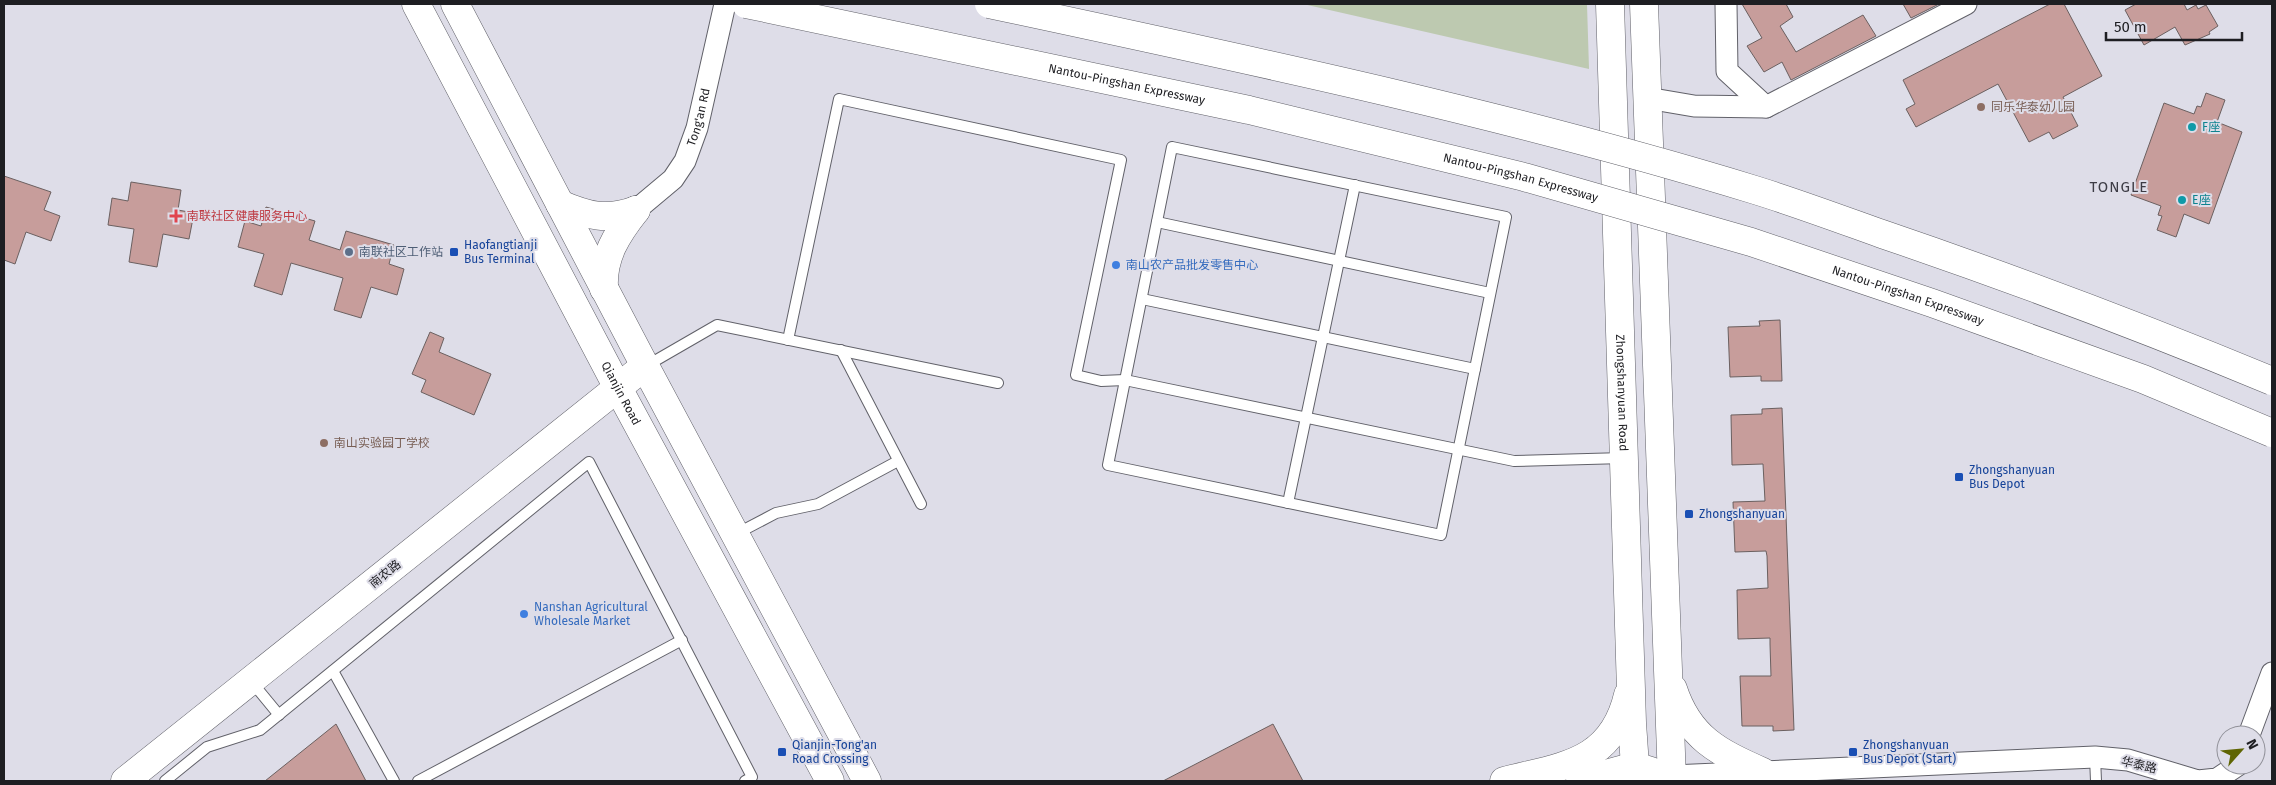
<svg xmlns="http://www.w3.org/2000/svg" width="2276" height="785" font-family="'Fira Sans','Noto Sans SC',sans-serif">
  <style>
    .green { fill: #bdc9b0 }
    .building { fill: #c79d9b; stroke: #6b6060 }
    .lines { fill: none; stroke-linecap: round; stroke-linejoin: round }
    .lane-casing { stroke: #616169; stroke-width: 12 }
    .street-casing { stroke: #616169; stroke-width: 23 }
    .secondary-casing { stroke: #616169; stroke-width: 29 }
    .primary-casing { stroke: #616169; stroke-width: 29 }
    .lane { stroke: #fff; stroke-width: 10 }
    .street { stroke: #fff; stroke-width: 21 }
    .secondary { stroke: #fff; stroke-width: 28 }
    .primary { stroke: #fff; stroke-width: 28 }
    .highway-bridge-casing { stroke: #616169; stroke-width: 29; stroke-linecap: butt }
    .highway-bridge { stroke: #fff; stroke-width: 28 }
    .education-dot { fill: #8d6e63; stroke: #dedde8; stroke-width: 2 }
    .culture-dot { fill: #0f9aa8; stroke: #dedde8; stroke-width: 2 }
    .health-dot { fill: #e0444e; stroke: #dedde8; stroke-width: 2 }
    .service-dot { fill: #5c6f8a; stroke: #dedde8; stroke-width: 2 }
    .transit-dot { fill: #1a4fb4; stroke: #dedde8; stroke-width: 2 }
    .shop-dot { fill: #3f7fe0; stroke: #dedde8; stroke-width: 2 }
    .labels { text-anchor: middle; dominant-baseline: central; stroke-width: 4; stroke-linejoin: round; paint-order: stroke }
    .street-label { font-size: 12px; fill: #1e1e22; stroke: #dedde8 }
    .education-label { font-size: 12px; fill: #785e54; stroke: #dedde8; text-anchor: start }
    .culture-label { font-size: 12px; fill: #0d838f; stroke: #dedde8; text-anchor: start }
    .health-label { font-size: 12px; fill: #be3a42; stroke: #dedde8; text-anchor: start }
    .transit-label { font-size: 12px; fill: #164399; stroke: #dedde8; text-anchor: start }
    .service-label { font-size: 12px; fill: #4e5e75; stroke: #dedde8; text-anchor: start }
    .shop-label { font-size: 12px; fill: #366cbe; stroke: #dedde8; text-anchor: start }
    .quarter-label { font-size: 15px; letter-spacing: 1px; fill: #3d3c45; stroke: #dedde8 }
  </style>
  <rect width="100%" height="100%" fill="#dedde8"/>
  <polygon class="green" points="1303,4 1587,4 1589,69"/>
  <g class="building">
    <polygon points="1742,4 1786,4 1793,17 1780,26 1796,52 1863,15 1876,36 1791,80 1782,62 1764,72 1747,46 1762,38"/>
    <polygon points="1903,4 1939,4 1911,18"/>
    <polygon points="2050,4 2064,4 2102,76 2063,97 2078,126 2053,139 2049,132 2029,142 1998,84 1916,127 1906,109 1915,104 1903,80"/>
    <polygon points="2136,4 2184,4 2187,10 2196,5 2198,9 2206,5 2218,26 2209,32 2210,34 2185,45 2175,27 2144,45 2125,10"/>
    <polygon points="2206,93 2225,100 2217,122 2242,132 2209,224 2184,214 2176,237 2157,230 2162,216 2158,215 2161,206 2131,195 2164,103 2194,114 2197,106 2201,107"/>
    <polygon points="4,176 51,192 44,210 60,216 51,241 26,232 15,264 4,260"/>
    <polygon points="131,182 181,190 178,210 194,213 189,239 163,234 157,267 129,262 134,229 108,225 112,198 128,201"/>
    <polygon points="266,207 315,221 309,240 340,250 346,231 394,245 389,264 404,269 397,295 371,287 361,318 334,310 343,278 291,263 282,295 254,286 264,254 238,247 245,221 261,226"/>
    <polygon points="1780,320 1782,381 1761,381 1761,376 1730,377 1728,327 1760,326 1759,321"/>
    <polygon points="430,332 444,338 439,352 491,374 474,415 421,392 426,380 412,374"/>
    <polygon points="1782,408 1794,730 1773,731 1773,726 1742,726 1740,676 1771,676 1770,644 1770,638 1738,639 1737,590 1768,588 1767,556 1766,551 1735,552 1733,502 1765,501 1763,464 1732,465 1731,415 1762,414 1762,409"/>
    <polygon points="336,724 366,781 265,781"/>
    <polygon points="1273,724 1303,781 1163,781"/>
  </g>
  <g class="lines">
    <defs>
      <g id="lane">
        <polygon points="1172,147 1506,217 1441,535 1108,465"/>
        <polyline points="1157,222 1490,293"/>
        <polyline points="1142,299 1475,369"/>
        <polyline points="788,340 839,99 1121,160 1076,375 1101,381 1125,380 1514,461 1624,458"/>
        <polyline points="841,350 921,504"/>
        <polyline points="646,366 717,325 998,383"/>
        <polyline points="1288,503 1355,185"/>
        <polyline points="736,534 776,513 818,504 898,461"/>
        <polyline points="333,671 394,781"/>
        <polyline points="251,681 279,715"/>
        <polyline points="2095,757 2096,781"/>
        <polyline points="165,781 207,747 260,730 589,462 752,777 745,781"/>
        <polyline points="418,781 682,640"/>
      </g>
      <g id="street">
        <polyline points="1726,4 1727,71 1766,107"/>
        <polyline points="1647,98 1694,106 1766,107 1966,4"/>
        <path id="s1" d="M636,210L673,179L685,161L697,128L725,4"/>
        <polyline points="2249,735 2272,673"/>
        <polyline points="1672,776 2095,757 2128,760 2198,781 2217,779 2238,765"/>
      </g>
      <g id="secondary">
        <path id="s2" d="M1610,4L1632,723L1635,766L1638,781"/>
        <polyline points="1644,4 1672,781"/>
        <path d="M1673,689C1689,738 1718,752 1763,772"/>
        <polyline points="125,781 645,366"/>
        <path d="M1504,781C1562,766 1612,764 1628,695"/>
        <polyline points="1580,781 1635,766 1651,771"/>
      </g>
      <g id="primary">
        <path id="s3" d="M416,4L618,388L830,781"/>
        <polyline points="455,4 645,366 867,781"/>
        <path d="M560,204C588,216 607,221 636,210"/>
        <path d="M604,289C602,257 617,234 636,210"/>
      </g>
    </defs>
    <use href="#lane" class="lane-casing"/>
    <use href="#street" class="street-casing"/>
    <use href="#secondary" class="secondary-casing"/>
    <use href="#primary" class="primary-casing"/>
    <use href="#lane" class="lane"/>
    <use href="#street" class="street"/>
    <use href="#secondary" class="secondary"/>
    <use href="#primary" class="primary"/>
    <defs>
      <g id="highway-bridge">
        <path id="s4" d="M746,4L1249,110L1524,177L1751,242L1932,303L2143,379L2272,433"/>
        <path d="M989,4C1246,59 1503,113 1755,190C1797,203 1840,219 1882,234C2014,279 2144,328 2272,381"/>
      </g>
    </defs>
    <use href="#highway-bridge" class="highway-bridge-casing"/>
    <use href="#highway-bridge" class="highway-bridge"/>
  </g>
  <g class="education-dot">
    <circle cx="1981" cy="107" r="5"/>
    <circle cx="324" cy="443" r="5"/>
  </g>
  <g class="culture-dot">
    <circle cx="2192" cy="127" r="5"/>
    <circle cx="2182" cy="200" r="5"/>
  </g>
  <path class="health-dot" d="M173.5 208.5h5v5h5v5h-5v5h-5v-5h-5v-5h5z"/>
  <circle class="service-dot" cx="349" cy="252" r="5"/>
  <g class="transit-dot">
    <rect x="449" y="247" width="10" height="10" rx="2.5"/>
    <rect x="1954" y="472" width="10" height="10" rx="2.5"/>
    <rect x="1684" y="509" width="10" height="10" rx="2.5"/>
    <rect x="777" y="747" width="10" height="10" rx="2.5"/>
    <rect x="1848" y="747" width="10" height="10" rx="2.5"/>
  </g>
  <g class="shop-dot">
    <circle cx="1116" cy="265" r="5"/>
    <circle cx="524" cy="614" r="5"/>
  </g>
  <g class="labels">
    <g class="street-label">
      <text stroke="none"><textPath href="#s4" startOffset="389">Nantou-Pingshan Expressway</textPath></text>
      <text stroke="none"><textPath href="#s1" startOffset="116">Tong'an Rd</textPath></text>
      <text stroke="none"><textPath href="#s4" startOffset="794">Nantou-Pingshan Expressway</textPath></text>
      <text stroke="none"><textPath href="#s4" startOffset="1199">Nantou-Pingshan Expressway</textPath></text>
      <text stroke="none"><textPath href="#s2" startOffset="389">Zhongshanyuan Road</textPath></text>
      <text stroke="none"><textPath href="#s3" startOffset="440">Qianjin Road</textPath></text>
      <text transform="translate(385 574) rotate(-39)">南农路</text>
      <text transform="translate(2139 765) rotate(13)">华泰路</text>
    </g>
    <g class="education-label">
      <text x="1991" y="107">同乐华泰幼儿园</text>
      <text x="334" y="443">南山实验园丁学校</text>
    </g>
    <g class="culture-label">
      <text x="2202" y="127">F座</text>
      <text x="2192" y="200">E座</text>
    </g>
    <g class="health-label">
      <text x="187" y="216">南联社区健康服务中心</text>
    </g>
    <g class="transit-label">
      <text x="464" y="245">Haofangtianji<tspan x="464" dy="14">Bus Terminal</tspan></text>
      <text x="1969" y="470">Zhongshanyuan<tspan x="1969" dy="14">Bus Depot</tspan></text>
      <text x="1699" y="514">Zhongshanyuan</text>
      <text x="792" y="745">Qianjin-Tong'an<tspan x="792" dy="14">Road Crossing</tspan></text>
      <text x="1863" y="745">Zhongshanyuan<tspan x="1863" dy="14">Bus Depot (Start)</tspan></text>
    </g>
    <g class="service-label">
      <text x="359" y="252">南联社区工作站</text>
    </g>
    <g class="shop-label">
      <text x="1126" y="265">南山农产品批发零售中心</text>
      <text x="534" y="607">Nanshan Agricultural<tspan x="534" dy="14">Wholesale Market</tspan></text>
    </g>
    <g class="quarter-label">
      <text x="2119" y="187">TONGLE</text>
    </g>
  </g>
  <rect width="2276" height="785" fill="none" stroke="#1e1e22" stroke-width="10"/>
  <g transform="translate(2241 750) rotate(63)"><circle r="24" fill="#dedde8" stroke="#919199"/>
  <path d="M0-4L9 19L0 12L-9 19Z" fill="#5f6503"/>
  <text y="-8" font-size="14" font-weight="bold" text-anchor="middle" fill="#1e1e22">N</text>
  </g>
  <path d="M2106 32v8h136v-8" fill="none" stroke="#1e1e22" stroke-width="2.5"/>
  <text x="2114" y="32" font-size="15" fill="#1e1e22" stroke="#dedde8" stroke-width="4" paint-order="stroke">50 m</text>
</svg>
